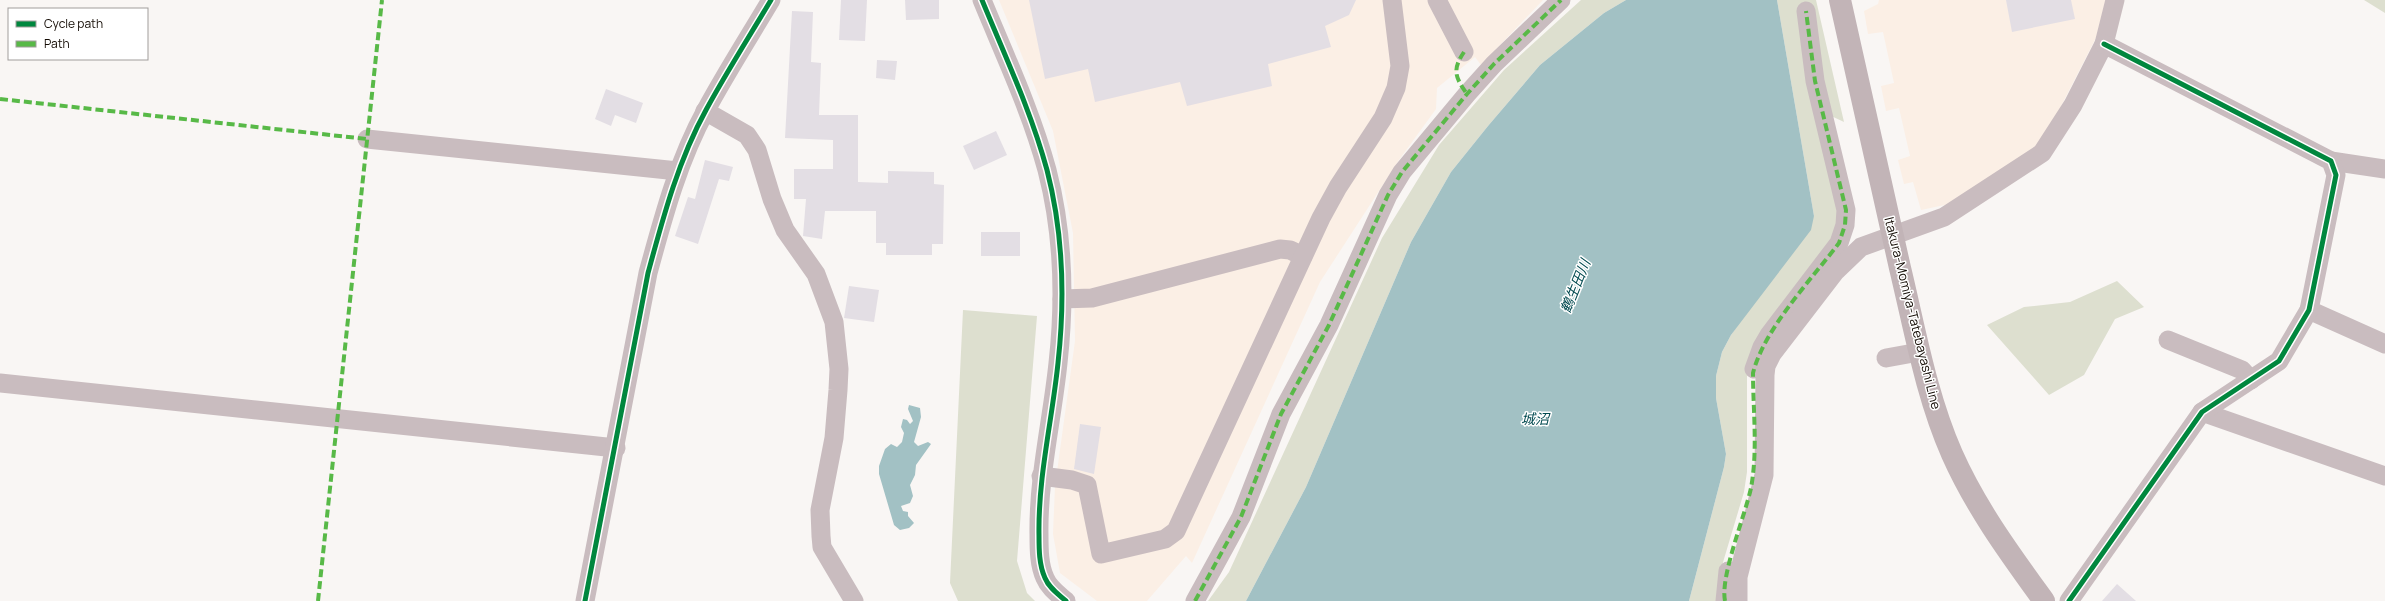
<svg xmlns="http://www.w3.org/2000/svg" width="2385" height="601" font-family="Manrope,'Noto Sans JP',sans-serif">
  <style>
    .built { fill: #fbefe5 }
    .green { fill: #dddfcf }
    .water { fill: #a2c1c4 }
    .building { fill: #e3dee4 }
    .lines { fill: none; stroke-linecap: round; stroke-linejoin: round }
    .minor { stroke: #c9bcbf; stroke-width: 19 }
    .major { stroke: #c2b4b7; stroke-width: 22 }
    .quiet { stroke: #58b947; stroke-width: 4; stroke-dasharray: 8 4; stroke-linecap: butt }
    .cycleway-casing { stroke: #fff; stroke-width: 8 }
    .cycleway { stroke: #00873e; stroke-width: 5 }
    .labels { text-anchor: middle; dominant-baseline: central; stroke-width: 3; stroke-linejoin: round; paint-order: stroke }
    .street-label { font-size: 13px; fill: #130b04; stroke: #fff }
    .water-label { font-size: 14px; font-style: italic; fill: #00494f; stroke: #fff }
  </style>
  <rect width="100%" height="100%" fill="#f9f6f4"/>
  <g class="built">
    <polygon points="999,0 1543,0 1481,65 1475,57 1437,88 1436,109 1399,160 1320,282 1192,563 1186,556 1147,601 1097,601 1060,573 1053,534 1055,486 1075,341 1073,233 1053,131"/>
    <polygon points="1879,0 2106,0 2099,32 2053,122 2039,144 1954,203 1921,210 1913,182 1904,184 1898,160 1910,156 1899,108 1886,111 1881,86 1894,83 1883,32 1868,34 1864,11 1878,4"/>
  </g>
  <g class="green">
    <polygon points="1581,0 1626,0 1604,13 1540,65 1488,126 1451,172 1411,242 1306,487 1246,601 1208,601 1229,572 1382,238 1439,145 1504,70"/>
    <polygon points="1777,0 1816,0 1844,122 1827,114 1838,203 1838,234 1749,361 1747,375 1747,472 1744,492 1721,569 1719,601 1689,601 1724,467 1726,454 1716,398 1716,376 1722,352 1731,335 1814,216"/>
    <polygon points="2364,0 2385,0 2385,13"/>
    <polygon points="2117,281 2144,307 2115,319 2084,375 2049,395 1987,325 2024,307 2070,302"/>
    <polygon points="963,310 1037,316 1017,561 1027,593 1035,601 958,601 950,583"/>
  </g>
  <g class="water">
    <polygon points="1626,0 1777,0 1814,216 1811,230 1731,335 1722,352 1716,376 1716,398 1726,454 1724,467 1689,601 1246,601 1306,487 1411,242 1451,172 1488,126 1540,65 1604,13"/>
    <polygon points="909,405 920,408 921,417 914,442 918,446 928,442 931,444 916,465 915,475 910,485 913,496 910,503 901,506 903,511 908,512 908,516 914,523 909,528 900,530 894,525 879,474 879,466 885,449 891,444 897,447 902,442 904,433 901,427 903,419 907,420 910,424 913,421 908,409"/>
  </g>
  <g class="building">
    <polygon points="841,0 867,0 865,41 839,40"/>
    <polygon points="905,0 939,0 939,19 906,20"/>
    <polygon points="1029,0 1356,0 1349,15 1325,26 1331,47 1268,64 1272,86 1187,106 1180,82 1095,102 1088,69 1045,79"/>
    <polygon points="2006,0 2071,0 2075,19 2012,32"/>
    <polygon points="792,11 813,12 811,62 821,63 819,115 858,115 858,182 888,183 888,171 934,172 934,184 944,185 943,244 932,244 932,255 886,255 886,243 876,243 876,211 825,211 822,239 803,236 806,199 794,199 794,169 833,169 833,140 785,138"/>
    <polygon points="877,60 897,61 895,80 876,78"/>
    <polygon points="606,89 643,103 636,123 615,115 611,126 595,119"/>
    <polygon points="996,131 1007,155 974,170 963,146"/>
    <polygon points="705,160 733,167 729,181 719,179 698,244 675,236 688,197 695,199"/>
    <rect x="981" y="232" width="39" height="24"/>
    <polygon points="849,286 879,290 874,322 844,318"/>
    <polygon points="1080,424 1101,427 1094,474 1074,469"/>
    <polygon points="2117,584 2136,601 2102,601"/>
  </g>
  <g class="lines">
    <g class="minor">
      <path d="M982,0C1005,56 1031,111 1047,170C1063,232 1065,300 1058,363C1052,421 1038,477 1039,535C1039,549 1039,565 1045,578C1049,588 1058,594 1066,601"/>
      <polyline points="1437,0 1464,52"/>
      <polyline points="705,111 747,135 757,150 772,199 785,230 816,274 834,322 839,369 838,390 834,438 820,510 821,536 822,547 854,601"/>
      <polyline points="367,139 678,171"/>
      <polyline points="2331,161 2385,169"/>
      <polyline points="1062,299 1092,298 1280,249 1290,250 1303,256"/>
      <polyline points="2309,310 2385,344"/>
      <polyline points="2168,340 2242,370 2251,380"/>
      <polyline points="1886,358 1919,352"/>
      <polyline points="1754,369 1762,347 1769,335 1839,243 1845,225 1846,210 1815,81 1806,11"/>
      <polyline points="0,383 616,448"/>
      <polyline points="2202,412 2385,476"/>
      <polyline points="1041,476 1072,480 1087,485 1101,554 1165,539 1176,531 1321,218 1338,187 1383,118 1396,88 1400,66 1392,0"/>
      <path d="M585,601L648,273C663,218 678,161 706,110C726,73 749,37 771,0"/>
      <polyline points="1195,601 1241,517 1281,414 1329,325 1388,195 1402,172 1467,94 1494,64 1561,0"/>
      <polyline points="1725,601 1728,571"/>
      <polyline points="1738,601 1738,577 1764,475 1765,375 1766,366 1772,354 1835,272 1861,247 1944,217 2042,153 2073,105 2104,44 2115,0"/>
      <polyline points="2069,601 2202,412 2279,361 2309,310 2336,175 2331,161 2104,44"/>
    </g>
    <path class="major" d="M1840,0C1860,89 1880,178 1900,268C1915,330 1926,395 1952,454C1976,508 2010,554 2044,601"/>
    <g class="quiet">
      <path d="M1464,52C1452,70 1455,77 1467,94"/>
      <polyline points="0,99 367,139"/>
      <polyline points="318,601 382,0"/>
      <polyline points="1195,601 1241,517 1281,414 1329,325 1388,195 1402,172 1467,94 1494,64 1561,0"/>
      <path d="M1725,601C1720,576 1745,516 1751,488C1758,450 1753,411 1753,373C1764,329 1811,280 1839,243L1845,225L1846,210L1815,81L1806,11"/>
    </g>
    <defs>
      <g id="cycleway">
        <path d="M982,0C1005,56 1031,111 1047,170C1063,232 1065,300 1058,363C1052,421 1038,477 1039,535C1039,549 1039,565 1045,578C1049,588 1058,594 1066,601"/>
        <path d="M585,601L648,273C663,218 678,161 706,110C726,73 749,37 771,0"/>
        <polyline points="2069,601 2202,412 2279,361 2309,310 2336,175 2331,161 2104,44"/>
      </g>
    </defs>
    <use href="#cycleway" class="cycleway-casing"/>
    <use href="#cycleway" class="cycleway"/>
  </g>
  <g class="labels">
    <g class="street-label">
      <text transform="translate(1913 313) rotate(76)">Itakura-Momiya-Tatebayashi Line</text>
    </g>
    <g class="water-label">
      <text transform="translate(1575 286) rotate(-68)">鶴生田川</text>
      <text x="1535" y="418">城沼</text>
    </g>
  </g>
  <rect x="8" y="8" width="140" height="52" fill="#ffffff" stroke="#a19d9b"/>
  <rect x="16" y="21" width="20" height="6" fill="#00873e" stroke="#a19d9b"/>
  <text x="44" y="28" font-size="12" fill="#130b04">Cycle path</text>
  <rect x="16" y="41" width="20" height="6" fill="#58b947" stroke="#a19d9b"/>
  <text x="44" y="48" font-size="12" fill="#130b04">Path</text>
</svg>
